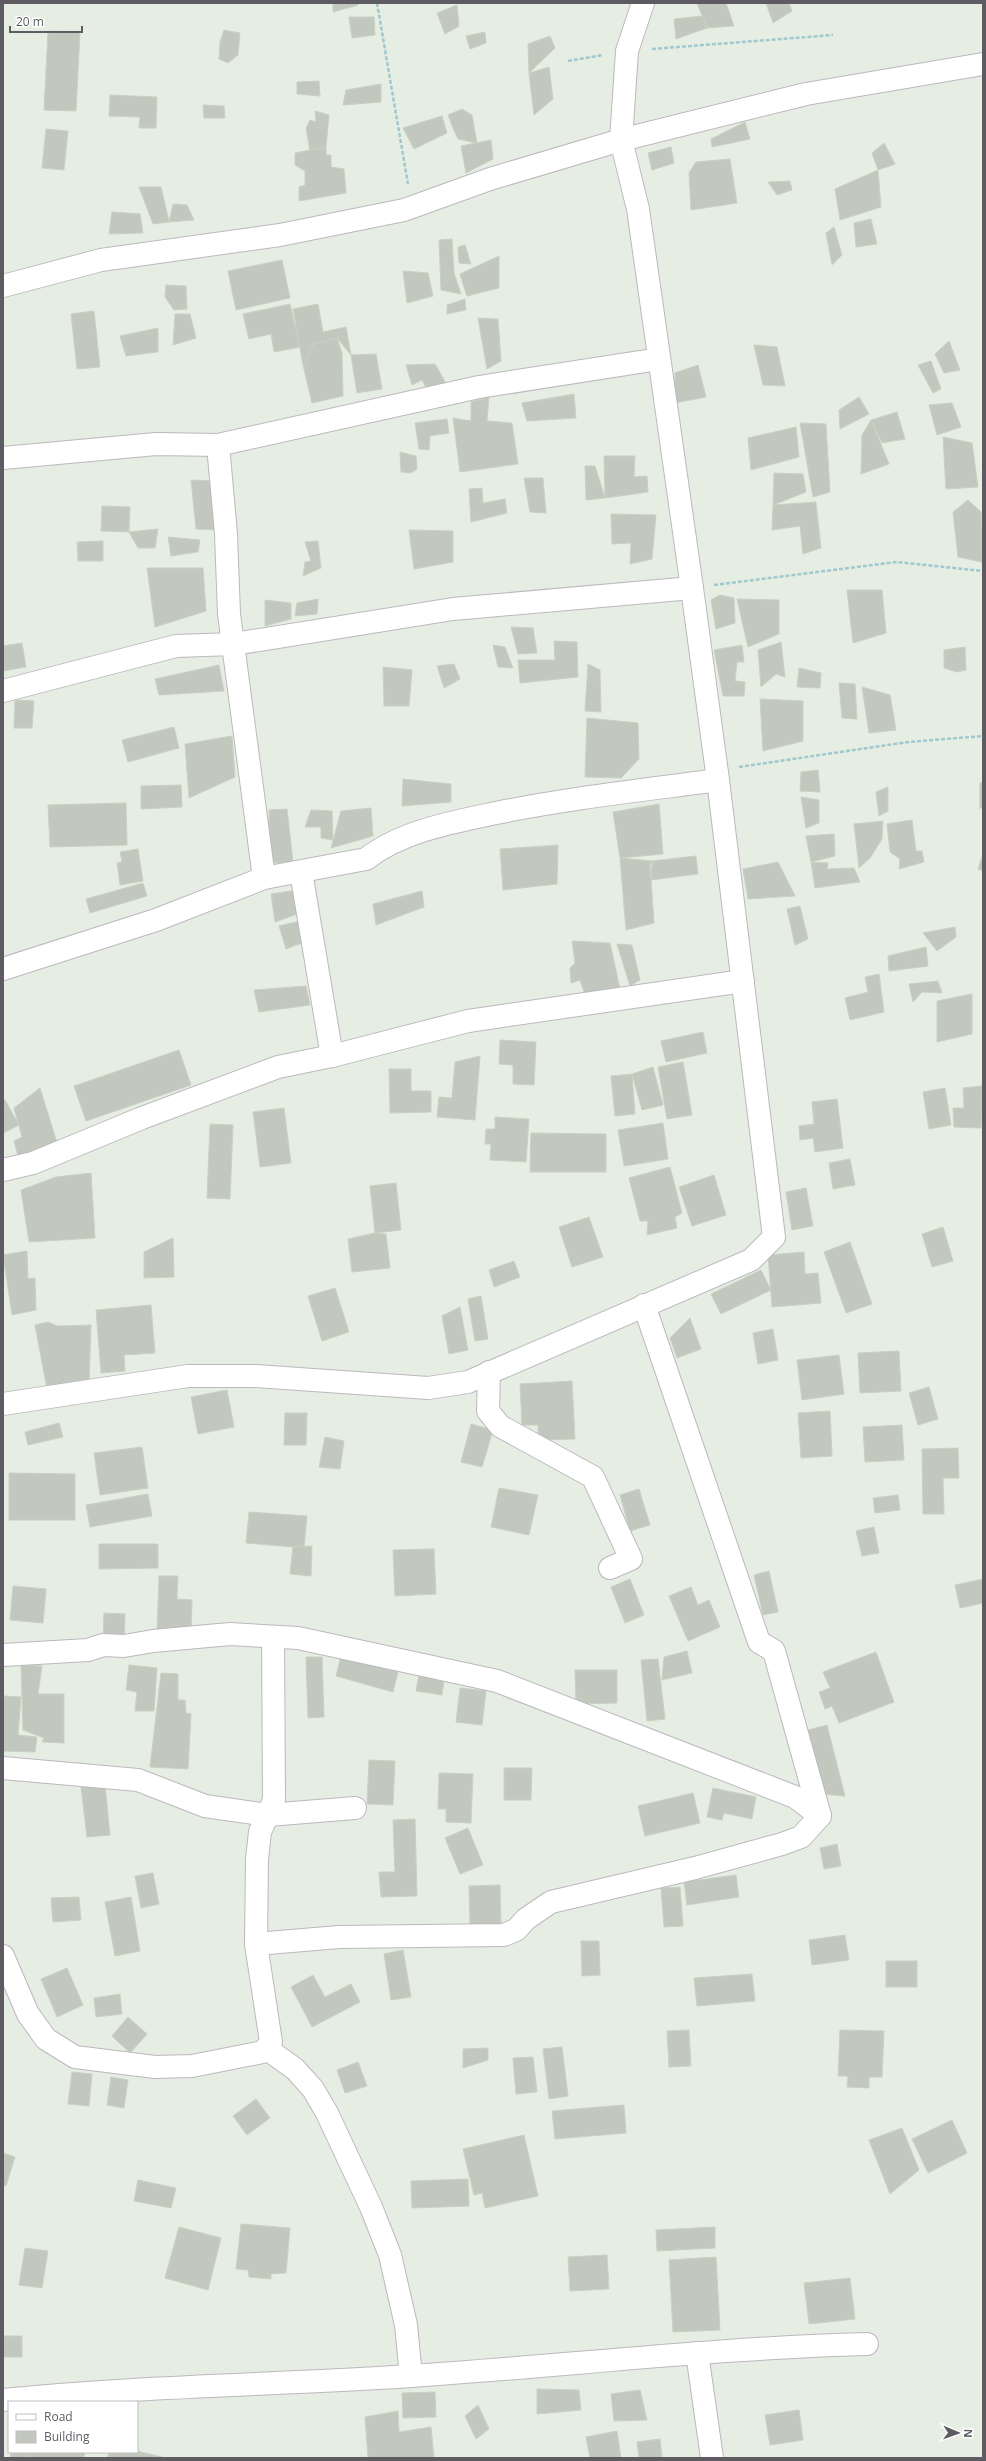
<svg xmlns="http://www.w3.org/2000/svg" width="986" height="2461" font-family="'Open Sans',sans-serif">
  <style>
    .building { fill: #c3c8bf; stroke: #c9d2c1 }
    .lines { fill: none; stroke-linecap: round; stroke-linejoin: round }
    .street-casing { stroke: #bcb8bf; stroke-width: 24 }
    .path { stroke: #9fc8cf; stroke-width: 2.5; stroke-dasharray: 4 2; stroke-linecap: butt }
    .street { stroke: #fff; stroke-width: 22 }
  </style>
  <rect width="100%" height="100%" fill="#e6ede3"/>
  <g class="building">
    <polygon points="333,3 358,3 358,5 333,12"/>
    <polygon points="697,3 726,3 734,26 707,28"/>
    <polygon points="766,3 789,3 792,11 773,23"/>
    <polygon points="457,5 459,26 445,34 437,13"/>
    <polygon points="702,16 707,28 676,39 674,19"/>
    <polygon points="349,17 374,17 375,35 352,38"/>
    <polygon points="224,30 240,33 238,55 228,63 219,59 220,42"/>
    <polygon points="48,31 80,32 76,111 44,110"/>
    <polygon points="485,32 486,43 470,49 466,36"/>
    <polygon points="550,36 555,48 529,73 528,44"/>
    <polygon points="549,67 553,99 534,115 529,73"/>
    <polygon points="319,81 320,96 297,94 297,82"/>
    <polygon points="381,84 381,102 343,105 346,90"/>
    <polygon points="110,95 157,97 156,128 139,128 140,117 109,116"/>
    <polygon points="203,105 224,106 225,118 204,118"/>
    <polygon points="462,109 472,115 477,143 458,139 453,128 448,115"/>
    <polygon points="315,111 329,115 326,147 310,151 306,128 310,120 316,122"/>
    <polygon points="442,116 447,133 414,149 403,128"/>
    <polygon points="745,122 750,139 712,147 711,139"/>
    <polygon points="46,129 68,131 64,170 42,168"/>
    <polygon points="491,140 493,159 466,173 461,146"/>
    <polygon points="884,143 895,164 878,170 872,153"/>
    <polygon points="326,147 326,155 331,155 331,167 344,169 346,193 299,201 299,187 305,185 305,171 295,165 295,153"/>
    <polygon points="671,147 674,163 652,170 648,153"/>
    <polygon points="730,159 737,203 691,210 689,173 696,162"/>
    <polygon points="878,170 881,207 840,220 835,189"/>
    <polygon points="790,181 792,190 777,195 768,182"/>
    <polygon points="139,187 161,187 169,222 153,224"/>
    <polygon points="173,204 187,205 194,220 169,222"/>
    <polygon points="112,212 140,214 143,233 109,234"/>
    <polygon points="871,219 877,244 856,247 854,223"/>
    <polygon points="834,227 842,255 832,265 826,233"/>
    <polygon points="452,239 454,273 461,294 441,290 439,240"/>
    <polygon points="465,245 471,264 459,263 458,247"/>
    <polygon points="499,256 499,288 467,296 460,274"/>
    <polygon points="282,260 290,298 236,310 228,271"/>
    <polygon points="403,271 428,273 433,296 407,303"/>
    <polygon points="166,285 186,286 187,309 174,310 165,297"/>
    <polygon points="465,299 466,310 447,314 447,305"/>
    <polygon points="290,304 300,347 274,352 271,334 249,339 243,314"/>
    <polygon points="318,304 323,332 346,327 351,355 337,338 314,344 303,365 293,309"/>
    <polygon points="94,311 100,367 77,369 71,314"/>
    <polygon points="175,314 190,314 196,338 173,345"/>
    <polygon points="478,318 498,319 501,361 487,369"/>
    <polygon points="158,328 158,352 126,356 120,336"/>
    <polygon points="337,338 342,353 343,396 312,403 303,365 314,344"/>
    <polygon points="949,341 960,370 944,373 935,354"/>
    <polygon points="754,345 777,347 785,386 763,385"/>
    <polygon points="376,354 382,389 357,393 351,355"/>
    <polygon points="931,361 941,389 933,393 918,365"/>
    <polygon points="435,364 447,385 427,389 422,380 412,385 406,365"/>
    <polygon points="698,365 706,397 675,403 675,373"/>
    <polygon points="574,394 576,418 527,421 522,403"/>
    <polygon points="489,397 487,421 512,423 518,464 460,472 453,418 471,421 471,402"/>
    <polygon points="859,397 869,414 840,429 839,410"/>
    <polygon points="952,403 961,427 937,435 929,405"/>
    <polygon points="897,412 905,439 882,443 871,420"/>
    <polygon points="447,419 449,433 430,436 429,450 419,449 415,423"/>
    <polygon points="871,420 889,464 861,474 862,435"/>
    <polygon points="800,423 826,424 830,492 813,497"/>
    <polygon points="796,427 799,457 751,470 748,438"/>
    <polygon points="943,437 972,443 978,487 946,489"/>
    <polygon points="400,452 416,456 417,469 411,473 401,472"/>
    <polygon points="604,456 635,456 634,477 647,476 648,492 605,498"/>
    <polygon points="585,466 595,466 605,498 586,500"/>
    <polygon points="774,473 803,474 806,492 773,505"/>
    <polygon points="524,478 543,478 546,513 530,512"/>
    <polygon points="191,480 213,481 218,530 196,529"/>
    <polygon points="482,488 483,503 505,499 507,513 471,522 469,489"/>
    <polygon points="968,500 981,512 982,562 958,557 953,512"/>
    <polygon points="816,502 821,548 803,554 800,526 772,530 773,505"/>
    <polygon points="102,506 130,507 129,532 101,531"/>
    <polygon points="611,514 656,515 652,559 630,564 631,543 612,544"/>
    <polygon points="158,529 155,548 138,548 129,532"/>
    <polygon points="409,530 453,531 453,562 414,569"/>
    <polygon points="168,537 200,540 198,552 171,556"/>
    <polygon points="103,541 103,561 78,561 77,542"/>
    <polygon points="318,541 321,568 303,576 305,562 311,561 305,542"/>
    <polygon points="147,568 203,568 206,611 155,627"/>
    <polygon points="847,590 882,590 886,633 853,643"/>
    <polygon points="720,595 734,598 735,623 716,629 711,600"/>
    <polygon points="318,599 317,614 295,616 297,603"/>
    <polygon points="737,599 779,600 779,634 748,647"/>
    <polygon points="265,600 291,603 291,619 265,626"/>
    <polygon points="511,627 533,628 537,653 518,654"/>
    <polygon points="554,641 577,642 578,677 520,683 518,660 555,660"/>
    <polygon points="781,642 785,677 776,674 761,687 758,650"/>
    <polygon points="22,643 26,667 3,671 3,646"/>
    <polygon points="493,645 505,647 513,668 498,667"/>
    <polygon points="742,645 744,662 737,662 735,681 745,682 744,696 723,696 714,650"/>
    <polygon points="965,647 966,670 957,672 944,668 944,650"/>
    <polygon points="454,664 460,679 444,688 437,666"/>
    <polygon points="588,664 600,670 601,712 585,711"/>
    <polygon points="219,665 224,691 159,695 155,679"/>
    <polygon points="383,667 412,670 409,706 384,706"/>
    <polygon points="799,668 821,673 820,688 797,687"/>
    <polygon points="839,683 855,684 857,719 842,718"/>
    <polygon points="862,687 890,695 896,730 869,733"/>
    <polygon points="760,699 803,701 803,741 763,751"/>
    <polygon points="15,700 34,701 32,728 14,728"/>
    <polygon points="587,718 638,723 639,759 621,778 585,777"/>
    <polygon points="174,727 179,748 128,762 122,740"/>
    <polygon points="232,736 235,777 189,798 185,744"/>
    <polygon points="818,770 820,792 800,791 801,772"/>
    <polygon points="403,779 451,784 451,802 402,806"/>
    <rect x="980" y="783" width="3" height="25"/>
    <polygon points="181,785 182,807 141,809 141,786"/>
    <polygon points="888,787 888,811 879,816 876,792"/>
    <polygon points="801,797 819,800 819,823 806,828"/>
    <polygon points="126,803 127,845 50,847 48,805"/>
    <polygon points="659,804 663,854 620,858 613,812"/>
    <polygon points="371,808 373,836 331,848 341,811"/>
    <polygon points="287,809 293,862 269,863 269,810"/>
    <polygon points="311,810 332,811 333,840 321,838 321,827 305,827"/>
    <polygon points="912,820 916,851 922,851 924,862 899,869 900,859 890,852 887,824"/>
    <polygon points="883,821 882,839 870,858 859,868 854,824"/>
    <polygon points="834,834 835,856 811,862 806,836"/>
    <polygon points="558,845 557,884 503,890 500,849"/>
    <polygon points="138,849 143,881 120,885 117,863 122,862 120,852"/>
    <polygon points="696,856 698,874 651,880 652,861"/>
    <polygon points="982,857 983,857 983,871 978,869"/>
    <polygon points="620,858 652,861 650,865 654,923 626,930"/>
    <polygon points="778,862 795,896 748,899 743,869"/>
    <polygon points="811,862 828,863 827,869 854,868 860,882 815,888"/>
    <polygon points="143,883 147,896 90,913 86,899"/>
    <polygon points="297,890 300,913 275,922 271,894"/>
    <polygon points="422,891 424,907 376,925 373,904"/>
    <polygon points="800,906 808,939 795,945 787,909"/>
    <polygon points="300,921 302,943 286,949 279,926"/>
    <polygon points="955,927 956,937 937,951 923,933"/>
    <polygon points="572,941 610,943 620,989 585,995 580,980 571,983 570,968 575,963"/>
    <polygon points="617,944 632,945 640,980 630,986"/>
    <polygon points="926,947 928,966 889,971 888,956"/>
    <polygon points="879,974 884,1012 850,1020 845,998 868,992 865,977"/>
    <polygon points="938,981 942,993 922,992 913,1002 909,984"/>
    <polygon points="306,986 310,1005 259,1012 254,990"/>
    <polygon points="972,994 972,1034 937,1042 937,1001"/>
    <polygon points="703,1032 707,1053 666,1062 661,1041"/>
    <polygon points="500,1040 536,1042 534,1085 513,1084 513,1065 499,1064"/>
    <polygon points="179,1050 191,1085 86,1121 74,1086"/>
    <polygon points="480,1056 475,1120 437,1117 439,1097 452,1098 455,1062"/>
    <polygon points="683,1062 692,1115 667,1119 658,1067"/>
    <polygon points="653,1067 663,1105 642,1110 632,1074"/>
    <polygon points="389,1069 411,1069 411,1091 431,1091 431,1112 390,1113"/>
    <polygon points="632,1074 635,1114 615,1116 611,1076"/>
    <polygon points="982,1086 981,1128 954,1127 953,1108 964,1108 963,1088"/>
    <polygon points="40,1088 58,1146 19,1160 14,1141 22,1137 14,1108"/>
    <polygon points="945,1088 951,1125 929,1129 923,1092"/>
    <polygon points="837,1099 843,1148 815,1152 813,1138 800,1140 799,1126 814,1124 812,1102"/>
    <polygon points="3,1100 5,1100 19,1125 3,1133"/>
    <polygon points="284,1108 291,1163 260,1167 253,1112"/>
    <polygon points="495,1117 529,1119 526,1162 490,1160 491,1144 485,1144 486,1129 495,1129"/>
    <polygon points="663,1123 668,1159 624,1166 618,1130"/>
    <polygon points="210,1124 233,1125 230,1199 207,1198"/>
    <polygon points="531,1133 606,1134 606,1172 530,1172"/>
    <polygon points="850,1159 855,1185 833,1189 829,1163"/>
    <polygon points="670,1167 682,1213 675,1217 677,1228 647,1235 648,1221 640,1221 629,1178"/>
    <polygon points="91,1173 95,1238 29,1242 21,1190 56,1177"/>
    <polygon points="714,1175 726,1215 692,1226 679,1187"/>
    <polygon points="396,1183 401,1230 375,1233 370,1186"/>
    <polygon points="806,1188 813,1226 792,1230 786,1192"/>
    <polygon points="589,1217 603,1257 572,1267 559,1227"/>
    <polygon points="943,1227 953,1261 932,1267 922,1234"/>
    <polygon points="375,1233 386,1234 390,1268 352,1272 348,1239"/>
    <polygon points="173,1238 174,1277 144,1278 144,1252"/>
    <polygon points="850,1242 872,1304 846,1313 824,1252"/>
    <polygon points="27,1251 28,1279 35,1278 36,1310 12,1315 3,1255"/>
    <polygon points="804,1252 805,1274 818,1273 821,1303 772,1307 768,1255"/>
    <polygon points="514,1261 520,1277 494,1287 489,1270"/>
    <polygon points="761,1270 771,1290 721,1314 711,1294"/>
    <polygon points="335,1288 349,1332 322,1341 308,1296"/>
    <polygon points="481,1296 488,1339 475,1341 468,1299"/>
    <polygon points="151,1305 155,1353 124,1355 125,1371 101,1373 96,1310"/>
    <polygon points="460,1307 468,1350 449,1354 442,1316"/>
    <polygon points="690,1318 701,1349 677,1358 670,1338"/>
    <polygon points="48,1322 57,1326 91,1325 89,1383 47,1389 35,1325"/>
    <polygon points="773,1329 778,1360 758,1364 753,1333"/>
    <polygon points="899,1351 901,1391 860,1393 858,1353"/>
    <polygon points="839,1355 844,1394 802,1400 797,1360"/>
    <polygon points="572,1381 575,1439 538,1440 538,1425 522,1425 520,1384"/>
    <polygon points="929,1387 938,1419 918,1425 909,1393"/>
    <polygon points="227,1390 234,1427 198,1434 191,1397"/>
    <polygon points="830,1411 832,1456 801,1458 798,1413"/>
    <polygon points="285,1413 307,1413 306,1445 284,1445"/>
    <polygon points="59,1423 63,1437 28,1445 25,1432"/>
    <polygon points="471,1424 493,1430 482,1467 461,1462"/>
    <polygon points="902,1425 904,1460 865,1462 863,1427"/>
    <polygon points="325,1437 344,1441 340,1469 319,1467"/>
    <polygon points="142,1447 148,1488 100,1495 94,1453"/>
    <polygon points="958,1448 959,1478 943,1478 944,1514 923,1514 922,1449"/>
    <polygon points="9,1473 75,1474 75,1520 9,1520"/>
    <polygon points="499,1488 538,1495 529,1535 491,1527"/>
    <polygon points="639,1489 650,1525 630,1531 620,1495"/>
    <polygon points="148,1494 152,1516 90,1527 86,1505"/>
    <polygon points="898,1495 900,1510 875,1513 873,1498"/>
    <polygon points="249,1512 307,1516 304,1548 246,1543"/>
    <polygon points="874,1527 879,1553 862,1556 856,1531"/>
    <polygon points="99,1544 158,1544 158,1568 99,1569"/>
    <polygon points="312,1546 311,1576 290,1574 293,1547"/>
    <polygon points="434,1549 436,1594 395,1596 393,1550"/>
    <polygon points="769,1571 778,1612 763,1615 754,1575"/>
    <polygon points="159,1576 178,1576 177,1599 192,1600 191,1632 157,1631"/>
    <polygon points="630,1579 644,1615 625,1623 611,1587"/>
    <polygon points="983,1579 983,1603 960,1608 955,1585"/>
    <polygon points="13,1586 46,1589 43,1623 10,1620"/>
    <polygon points="691,1587 698,1605 709,1600 720,1627 688,1641 669,1596"/>
    <polygon points="104,1613 125,1614 124,1646 103,1645"/>
    <polygon points="687,1651 692,1673 662,1680 664,1657"/>
    <polygon points="876,1652 894,1702 839,1723 832,1706 825,1709 819,1692 830,1688 823,1672"/>
    <polygon points="341,1656 398,1672 393,1692 336,1676"/>
    <polygon points="306,1657 322,1657 324,1717 308,1718"/>
    <polygon points="658,1659 665,1719 647,1721 641,1660"/>
    <polygon points="21,1665 42,1666 38,1694 64,1694 64,1743 42,1742 44,1738 23,1730"/>
    <polygon points="129,1665 157,1668 154,1711 135,1711 137,1692 126,1690"/>
    <polygon points="575,1670 617,1670 617,1703 576,1704"/>
    <polygon points="161,1673 178,1674 178,1700 185,1700 186,1713 191,1714 188,1769 150,1767"/>
    <polygon points="419,1675 444,1680 442,1695 416,1691"/>
    <polygon points="460,1688 486,1691 482,1725 456,1722"/>
    <polygon points="3,1696 21,1697 18,1735 37,1737 35,1752 3,1751"/>
    <polygon points="827,1725 845,1796 821,1794 804,1731"/>
    <polygon points="369,1760 395,1761 393,1805 367,1804"/>
    <polygon points="504,1768 532,1768 531,1800 504,1800"/>
    <polygon points="439,1773 473,1774 471,1823 446,1822 446,1809 438,1809"/>
    <polygon points="105,1785 110,1835 87,1837 81,1787"/>
    <polygon points="713,1788 756,1797 752,1819 724,1813 722,1820 707,1817"/>
    <polygon points="693,1793 700,1823 645,1836 638,1806"/>
    <polygon points="415,1819 417,1896 381,1897 379,1872 395,1872 393,1820"/>
    <polygon points="468,1828 483,1865 460,1874 445,1838"/>
    <polygon points="837,1844 841,1866 824,1869 820,1848"/>
    <polygon points="153,1873 159,1904 141,1908 135,1876"/>
    <polygon points="736,1875 739,1897 687,1905 684,1882"/>
    <polygon points="500,1885 501,1925 470,1926 469,1886"/>
    <polygon points="680,1887 683,1926 664,1927 661,1888"/>
    <polygon points="79,1897 81,1920 53,1922 51,1898"/>
    <polygon points="131,1897 140,1951 115,1956 105,1902"/>
    <polygon points="845,1935 849,1960 812,1965 809,1940"/>
    <polygon points="581,1941 599,1941 600,1975 582,1976"/>
    <polygon points="403,1950 411,1997 391,2000 384,1954"/>
    <rect x="886" y="1961" width="31" height="26"/>
    <polygon points="67,1968 83,2005 57,2017 41,1979"/>
    <polygon points="752,1974 755,2001 697,2006 694,1978"/>
    <polygon points="313,1975 325,1997 351,1984 360,2002 312,2027 291,1987"/>
    <polygon points="120,1994 122,2014 96,2017 94,1998"/>
    <polygon points="128,2017 147,2034 130,2053 112,2036"/>
    <polygon points="689,2030 691,2066 669,2067 667,2031"/>
    <polygon points="840,2030 884,2031 882,2077 869,2077 869,2088 847,2087 848,2076 838,2076"/>
    <polygon points="562,2047 568,2096 549,2099 543,2049"/>
    <polygon points="488,2048 488,2060 463,2068 463,2049"/>
    <polygon points="533,2057 537,2092 516,2094 513,2058"/>
    <polygon points="358,2062 367,2086 345,2093 337,2070"/>
    <polygon points="72,2072 92,2074 89,2106 68,2104"/>
    <polygon points="111,2077 128,2080 124,2108 107,2105"/>
    <polygon points="256,2099 270,2118 247,2135 233,2116"/>
    <polygon points="624,2105 626,2133 555,2139 552,2111"/>
    <polygon points="952,2120 967,2153 928,2173 912,2139"/>
    <polygon points="902,2128 919,2170 890,2194 869,2140"/>
    <polygon points="524,2135 538,2196 485,2208 482,2193 474,2195 463,2149"/>
    <polygon points="3,2153 15,2157 6,2186 3,2185"/>
    <polygon points="468,2179 469,2206 412,2208 411,2181"/>
    <polygon points="138,2180 176,2188 171,2208 134,2201"/>
    <polygon points="241,2224 290,2228 286,2273 271,2274 271,2279 249,2277 248,2270 236,2269"/>
    <polygon points="179,2227 221,2238 208,2290 165,2278"/>
    <polygon points="715,2227 715,2248 657,2251 656,2230"/>
    <polygon points="25,2248 48,2251 42,2288 19,2285"/>
    <polygon points="607,2255 609,2289 570,2291 568,2257"/>
    <polygon points="716,2257 720,2330 673,2332 669,2260"/>
    <polygon points="850,2278 855,2319 809,2324 804,2283"/>
    <rect x="3" y="2336" width="19" height="21"/>
    <polygon points="537,2389 579,2390 581,2410 537,2414"/>
    <polygon points="640,2390 647,2420 614,2421 611,2394"/>
    <polygon points="435,2392 436,2417 403,2418 402,2393"/>
    <polygon points="478,2405 489,2429 476,2439 465,2416"/>
    <polygon points="799,2410 803,2440 770,2445 765,2415"/>
    <polygon points="398,2411 399,2432 431,2427 434,2458 368,2458 365,2417"/>
    <polygon points="617,2431 621,2458 590,2458 586,2437"/>
    <polygon points="660,2439 662,2458 639,2458 637,2442"/>
    <polygon points="137,2451 166,2458 107,2458 109,2452"/>
    <polygon points="11,2452 32,2452 31,2458 10,2458"/>
    <polygon points="22,2452 85,2452 84,2458 33,2458"/>
  </g>
  <g class="lines">
    <defs>
      <g id="street">
        <polyline points="3,286 101,260 280,235 404,210 490,179 621,140 806,94 983,64"/>
        <polyline points="218,445 226,534 229,614 264,878"/>
        <polyline points="3,458 156,444 218,445 479,387 659,359"/>
        <polyline points="3,691 176,646 234,644 453,609 692,588"/>
        <polyline points="301,872 332,1056"/>
        <path d="M3,969L156,920L264,878L366,859C402,831 453,822 496,813C570,798 644,790 718,780"/>
        <polyline points="3,1170 33,1163 142,1118 278,1067 332,1056 468,1021 743,981"/>
        <polyline points="644,1305 759,1642 774,1651 820,1816"/>
        <polyline points="489,1372 488,1411 500,1426 593,1477 631,1559 610,1568"/>
        <polyline points="3,1404 188,1376 256,1376 428,1388 468,1382 751,1260 774,1237 718,780 692,588 638,209 621,140 627,51 643,3"/>
        <polyline points="3,1655 88,1650 103,1645 124,1646 153,1641 230,1634 298,1638 497,1681 795,1797 820,1816"/>
        <polyline points="3,1768 138,1780 205,1806 268,1815 355,1808"/>
        <polyline points="256,1944 339,1937 504,1935 516,1930 526,1919 551,1902 695,1868 782,1844 801,1837 820,1816"/>
        <polyline points="3,1956 28,2014 46,2039 75,2057 155,2067 192,2066 263,2052 271,2042 256,1944 257,1859 260,1832 274,1800 273,1637"/>
        <polyline points="267,2049 295,2069 313,2089 327,2113 371,2207 390,2255 406,2325 411,2376"/>
        <polyline points="697,2353 712,2458"/>
        <path d="M3,2400C139,2386 275,2385 411,2376C563,2366 715,2348 867,2344"/>
      </g>
    </defs>
    <use href="#street" class="street-casing"/>
    <g class="path">
      <polyline points="377,3 408,184"/>
      <polyline points="652,49 833,35"/>
      <polyline points="568,61 603,55"/>
      <polyline points="714,585 897,562 983,571"/>
      <polyline points="739,767 908,742 983,736"/>
    </g>
    <use href="#street" class="street"/>
  </g>
  <rect width="986" height="2461" fill="none" stroke="#5f5b63" stroke-width="8"/>
  <rect x="8" y="2401" width="130" height="52" fill="#ffffff" stroke="#bfbdc1"/>
  <rect x="16" y="2414" width="20" height="6" fill="#ffffff" stroke="#bfbdc1"/>
  <text x="44" y="2421" font-size="12" fill="#5f5b63">Road</text>
  <rect x="16" y="2431" width="20" height="12" fill="#c3c8bf" stroke="#bfbdc1"/>
  <text x="44" y="2441" font-size="12" fill="#5f5b63">Building</text>
  <g transform="translate(958 2433) rotate(92)" stroke="#ffffff" stroke-width="3" paint-order="stroke">
  <path d="M0-3L7 15L0 10L-7 15Z" fill="#5f5b63"/>
  <text y="-6" font-size="11" font-weight="bold" text-anchor="middle" fill="#5f5b63">N</text>
  </g>
  <path d="M10 26v6h72v-6" fill="none" stroke="#5f5b63" stroke-width="2"/>
  <text x="16" y="26" font-size="12" fill="#5f5b63" stroke="#ffffff" stroke-width="3" paint-order="stroke">20 m</text>
</svg>
